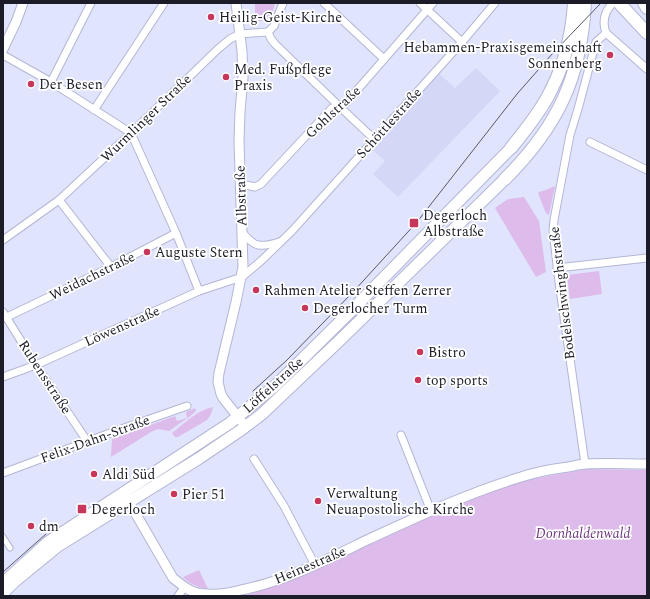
<svg xmlns="http://www.w3.org/2000/svg" width="650" height="599" font-family="Spectral,serif">
  <style>
    .built { fill: #d4d7f6 }
    .green { fill: #ddbbea }
    .lines { fill: none; stroke-linecap: round; stroke-linejoin: round }
    .pedestrian-casing { stroke: #b3b6d5; stroke-width: 7 }
    .minor-casing { stroke: #b3b6d5; stroke-width: 9 }
    .tertiary-casing { stroke: #b3b6d5; stroke-width: 11 }
    .primary-casing { stroke: #b3b6d5; stroke-width: 13 }
    .trunk-casing { stroke: #b3b6d5; stroke-width: 14 }
    .pedestrian { stroke: #fff; stroke-width: 5 }
    .minor { stroke: #fff; stroke-width: 7 }
    .tertiary { stroke: #fff; stroke-width: 9 }
    .primary { stroke: #fff; stroke-width: 11 }
    .trunk { stroke: #fff; stroke-width: 12 }
    .tram { stroke: #585969; stroke-width: 1 }
    .poi-dot { fill: #c6375b; stroke: #fff; stroke-width: 1.5 }
    .labels { text-anchor: middle; dominant-baseline: central; stroke-width: 3.5; stroke-linejoin: round; paint-order: stroke }
    .poi-label { font-size: 14px; fill: #1b1c27; stroke: #fff; text-anchor: start }
    .street-label { font-size: 14px; fill: #1b1c27; stroke: #fff }
    .park-label { font-size: 14px; font-style: italic; fill: #6c387e; stroke: #fff }
  </style>
  <rect width="100%" height="100%" fill="#e1e4fd"/>
  <polygon class="built" points="476,68 500,91 398,197 373,174 385,161 367,145 435,70 455,88"/>
  <g class="green">
    <polygon points="255,3 275,3 270,21 255,21"/>
    <polygon points="555,186 549,215 547,214 545,211 538,193 539,192 546,190"/>
    <polygon points="524,197 539,221 546,272 536,277 495,208 508,199"/>
    <polygon points="599,271 602,294 570,299 567,275"/>
    <path d="M213,407L211,414L207,420L178,437H175L172,433C185,423 196,411 213,407Z"/>
    <polygon points="195,408 196,411 189,417 169,431 158,429 151,432 111,457 112,439 175,416 177,421 187,418 186,412"/>
    <polygon points="587,469 647,470 647,596 235,596 250,594 341,558 436,513 521,481"/>
    <path d="M199,570L208,589C198,587 191,585 183,577Z"/>
  </g>
  <g class="lines">
    <defs>
      <polyline id="pedestrian" points="3,537 10,548"/>
      <g id="minor">
        <polyline points="324,3 384,59"/>
        <polyline points="420,3 462,42"/>
        <polyline points="268,32 271,39 275,44 340,107 374,139"/>
        <polyline points="606,33 647,69"/>
        <path d="M606,33C602,22 604,12 613,3"/>
        <polyline points="3,55 51,82 131,133 176,233 199,291"/>
        <polyline points="51,82 91,3"/>
        <polyline points="94,110 164,3"/>
        <polyline points="590,142 647,170"/>
        <polyline points="241,184 255,187 261,184 332,108 340,107 345,104 433,3"/>
        <polyline points="59,200 111,267"/>
        <path d="M242,232C254,247 260,248 279,242"/>
        <polyline points="3,240 59,200 131,133 218,49 230,39 240,34 268,32 274,26 283,3"/>
        <polyline points="557,268 647,258"/>
        <polyline points="3,312 36,365 87,441"/>
        <polyline points="7,317 111,267 176,233"/>
        <polyline points="3,377 36,365 199,291 242,277 262,260 292,231 462,42 495,3"/>
        <polyline points="401,435 431,511"/>
        <polyline points="254,459 284,506 315,565"/>
        <polyline points="585,464 559,282 553,230 554,220 570,135 578,109 596,42 606,33"/>
        <polyline points="3,473 110,433 187,406"/>
        <polyline points="178,596 184,588"/>
      </g>
      <g id="tertiary">
        <polyline points="236,3 242,51 243,77 240,112 239,141 243,267 236,302 219,373 218,382 221,394 223,398 246,427"/>
        <polyline points="3,49 16,22 23,3"/>
        <path d="M126,497L173,578C184,587 192,594 208,594C219,595 230,593 241,590C286,581 326,560 367,540C417,517 468,493 521,477C536,472 553,469 568,467C574,466 580,464 586,464C606,463 627,464 647,464"/>
      </g>
      <g id="primary">
        <polyline points="3,583 48,542 230,423 276,385 351,311 511,148"/>
        <polyline points="3,593 14,582 58,546 198,459 241,430 262,414 339,341 505,179"/>
      </g>
      <g id="trunk">
        <polyline points="644,3 647,8"/>
        <polyline points="620,4 647,33"/>
        <path d="M511,148C524,132 537,116 547,98C563,69 572,35 574,3"/>
        <path d="M505,179C558,126 581,77 585,3"/>
      </g>
    </defs>
    <use href="#pedestrian" class="pedestrian-casing"/>
    <use href="#minor" class="minor-casing"/>
    <use href="#tertiary" class="tertiary-casing"/>
    <use href="#primary" class="primary-casing"/>
    <use href="#trunk" class="trunk-casing"/>
    <use href="#pedestrian" class="pedestrian"/>
    <use href="#minor" class="minor"/>
    <use href="#tertiary" class="tertiary"/>
    <use href="#primary" class="primary"/>
    <use href="#trunk" class="trunk"/>
    <g class="tram">
      <polyline points="253,391 287,360 353,292 417,222 517,94 553,53 601,3"/>
      <polyline points="3,572 46,534"/>
    </g>
  </g>
  <g class="poi-dot">
    <circle cx="211" cy="17" r="4"/>
    <circle cx="610" cy="55" r="4"/>
    <circle cx="226" cy="77" r="4"/>
    <circle cx="31" cy="84" r="4"/>
    <rect x="409" y="218" width="10" height="10" rx="2"/>
    <circle cx="147" cy="252" r="4"/>
    <circle cx="256" cy="290" r="4"/>
    <circle cx="305" cy="308" r="4"/>
    <circle cx="420" cy="352" r="4"/>
    <circle cx="418" cy="380" r="4"/>
    <circle cx="94" cy="474" r="4"/>
    <circle cx="174" cy="494" r="4"/>
    <circle cx="318" cy="501" r="4"/>
    <rect x="77" y="504" width="10" height="10" rx="2"/>
    <circle cx="31" cy="526" r="4"/>
  </g>
  <g class="labels">
    <g class="poi-label">
      <text x="219" y="17">Heilig-Geist-Kirche</text>
      <text x="602" y="47" text-anchor="end">Hebammen-Praxisgemeinschaft<tspan x="602" dy="16">Sonnenberg</tspan></text>
      <text x="234" y="69">Med. Fußpflege<tspan x="234" dy="16">Praxis</tspan></text>
      <text x="39" y="84">Der Besen</text>
      <text x="423" y="215">Degerloch<tspan x="423" dy="16">Albstraße</tspan></text>
      <text x="155" y="252">Auguste Stern</text>
      <text x="264" y="290">Rahmen Atelier Steffen Zerrer</text>
      <text x="313" y="308">Degerlocher Turm</text>
      <text x="428" y="352">Bistro</text>
      <text x="426" y="380">top sports</text>
      <text x="102" y="474">Aldi Süd</text>
      <text x="326" y="493">Verwaltung<tspan x="326" dy="16">Neuapostolische Kirche</tspan></text>
      <text x="182" y="494">Pier 51</text>
      <text x="91" y="509">Degerloch</text>
      <text x="39" y="526">dm</text>
    </g>
    <g class="street-label">
      <text transform="translate(333 112) rotate(-43)">Gohlstraße</text>
      <text transform="translate(146 118) rotate(-44)">Wurmlinger Straße</text>
      <text transform="translate(389 123) rotate(-48)">Schöttlestraße</text>
      <text transform="translate(241 196) rotate(-92)">Albstraße</text>
      <text transform="translate(92 276) rotate(-26)">Weidachstraße</text>
      <text transform="translate(562 293) rotate(-97)">Bodelschwinghstraße</text>
      <text transform="translate(122 326) rotate(-24)">Löwenstraße</text>
      <text transform="translate(45 377) rotate(57)">Rubensstraße</text>
      <text transform="translate(273 385) rotate(-42)">Löffelstraße</text>
      <text transform="translate(95 439) rotate(-20)">Felix-Dahn-Straße</text>
      <text transform="translate(310 565) rotate(-23)">Heinestraße</text>
    </g>
    <g class="park-label">
      <text x="583" y="533">Dornhaldenwald</text>
    </g>
  </g>
  <rect width="650" height="599" fill="none" stroke="#1b1c27" stroke-width="8"/>
</svg>
